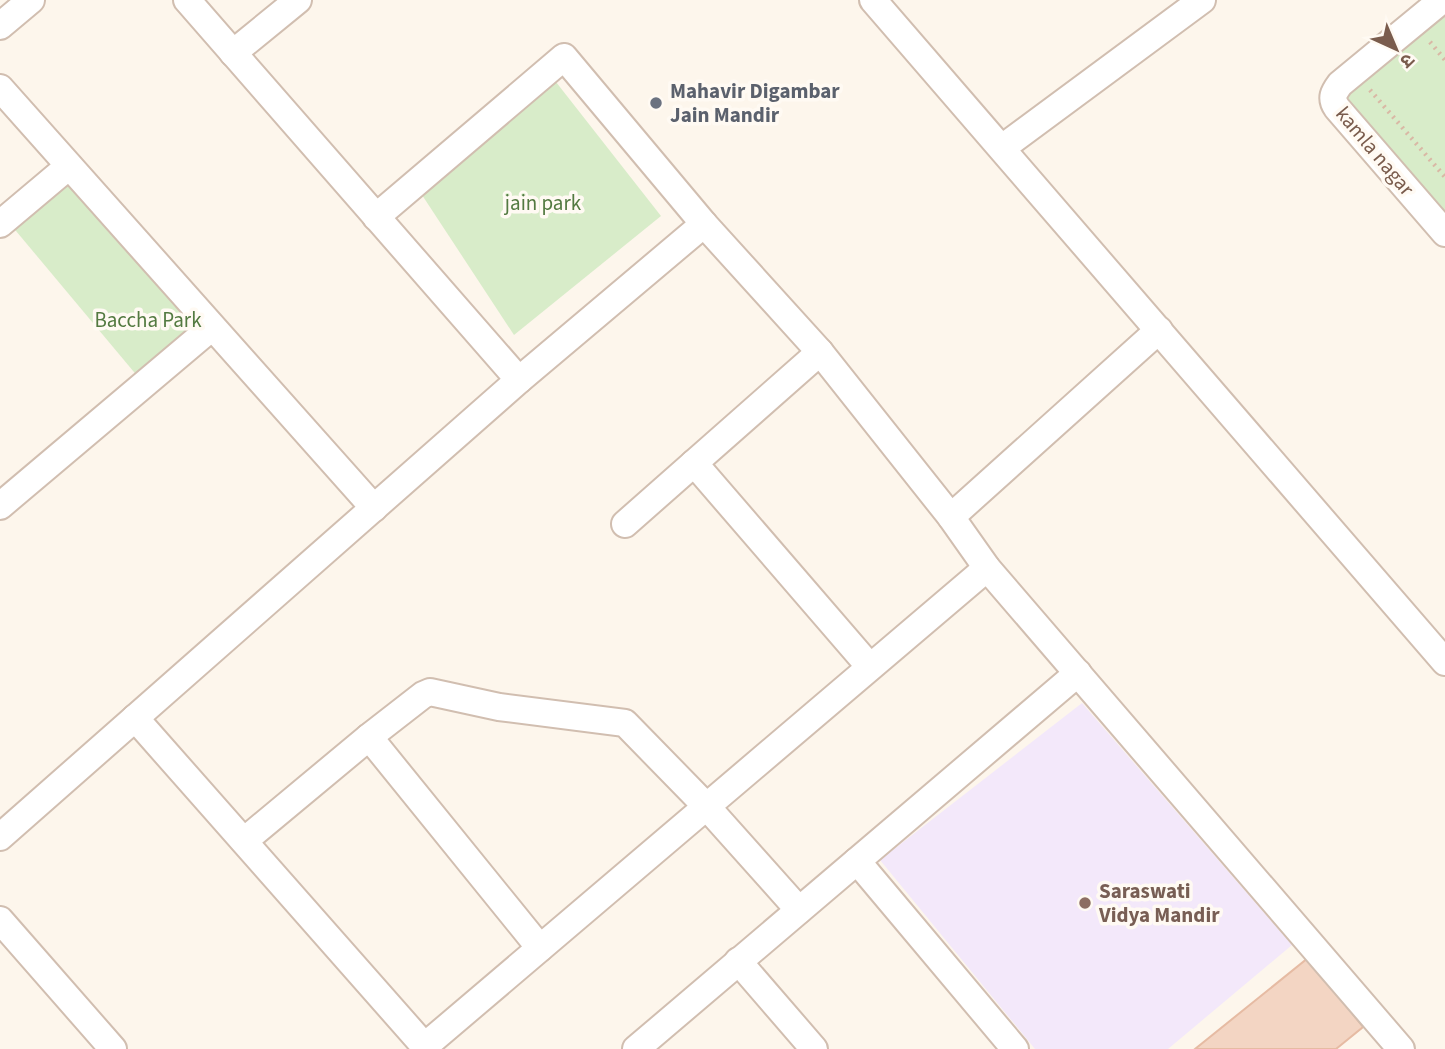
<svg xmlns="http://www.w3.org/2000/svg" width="1445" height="1049" font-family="'Source Sans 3','Noto Sans Devanagari',sans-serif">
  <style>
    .education { fill: #f3e8fa }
    .green { fill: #d8ecc9 }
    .building { fill: #f3d5c3; stroke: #e6bba3; stroke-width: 2 }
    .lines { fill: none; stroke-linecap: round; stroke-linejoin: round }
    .minor-casing { stroke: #d1beb0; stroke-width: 30 }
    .path { stroke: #d9b8a5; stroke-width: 4.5; stroke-dasharray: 2 5; stroke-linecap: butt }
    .minor { stroke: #fff; stroke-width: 26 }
    .worship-dot { fill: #6b7280; stroke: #fffaf3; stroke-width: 2.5 }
    .education-dot { fill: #8d6e63; stroke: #fffaf3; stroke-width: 2.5 }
    .labels { text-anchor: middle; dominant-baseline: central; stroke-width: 7; stroke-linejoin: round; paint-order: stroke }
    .worship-label { font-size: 21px; font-weight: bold; fill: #5b616d; stroke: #fffaf3; text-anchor: start }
    .street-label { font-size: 21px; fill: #7a5c4d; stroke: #fffaf3 }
    .park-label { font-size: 21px; fill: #537a41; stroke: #fffaf3 }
    .education-label { font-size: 21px; font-weight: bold; fill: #785e54; stroke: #fffaf3; text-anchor: start }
  </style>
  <rect width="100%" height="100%" fill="#fdf6ec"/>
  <polygon class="education" points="1082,703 1292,945 1168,1049 1035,1049 880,860"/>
  <g class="green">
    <polygon points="1445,2 1445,233 1334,104"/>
    <polygon points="556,82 661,216 514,335 422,195"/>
    <polygon points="69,166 212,327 144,384 6,219"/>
  </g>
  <polygon class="building" points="1308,958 1363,1027 1336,1049 1195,1049"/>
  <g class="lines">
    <defs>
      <g id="minor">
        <polyline points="187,0 519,380"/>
        <polyline points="873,0 1445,662"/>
        <path d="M1442,0L1340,84C1334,92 1330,98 1337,108L1445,233"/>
        <polyline points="0,26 31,0"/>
        <polyline points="233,53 298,0"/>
        <polyline points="0,88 374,508"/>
        <polyline points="1002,148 1202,0"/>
        <polyline points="0,224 69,166"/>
        <polyline points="704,224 820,352 951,517 987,568 1401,1049"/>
        <polyline points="694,463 870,667"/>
        <polyline points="0,506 212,327"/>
        <polyline points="951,517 1159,330"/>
        <polyline points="625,524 820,352"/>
        <polyline points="135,718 427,1049"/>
        <polyline points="369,737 540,948"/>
        <polyline points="0,837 519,380 704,224 564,57 376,217"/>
        <polyline points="244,841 369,737 423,695 430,692 499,707 625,723 707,807 799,910"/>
        <polyline points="857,861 1015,1049"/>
        <polyline points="0,920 113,1049"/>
        <polyline points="738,961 814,1049"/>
        <polyline points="425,1046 987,568"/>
        <polyline points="636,1049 1078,673"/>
      </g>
    </defs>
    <use href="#minor" class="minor-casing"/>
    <g class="path">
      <polyline points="1430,42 1445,60"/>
      <polyline points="1370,90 1445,177"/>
    </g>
    <use href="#minor" class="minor"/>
  </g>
  <circle class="worship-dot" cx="656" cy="103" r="7"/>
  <circle class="education-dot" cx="1085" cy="903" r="7"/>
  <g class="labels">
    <g class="worship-label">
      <text x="670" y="91">Mahavir Digambar<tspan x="670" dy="24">Jain Mandir</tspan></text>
    </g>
    <g class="street-label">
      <text transform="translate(1375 151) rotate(50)">kamla nagar</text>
    </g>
    <g class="park-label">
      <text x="543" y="203">jain park</text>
      <text x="148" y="320">Baccha Park</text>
    </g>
    <g class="education-label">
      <text x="1099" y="891">Saraswati<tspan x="1099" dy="24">Vidya Mandir</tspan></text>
    </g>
  </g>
  <g transform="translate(1396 49) rotate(136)" stroke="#fffaf3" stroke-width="5" paint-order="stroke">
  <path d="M0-5L12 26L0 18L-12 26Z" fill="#7a5c4d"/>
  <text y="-10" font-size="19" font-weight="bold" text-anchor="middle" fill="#7a5c4d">उ</text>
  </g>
</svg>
